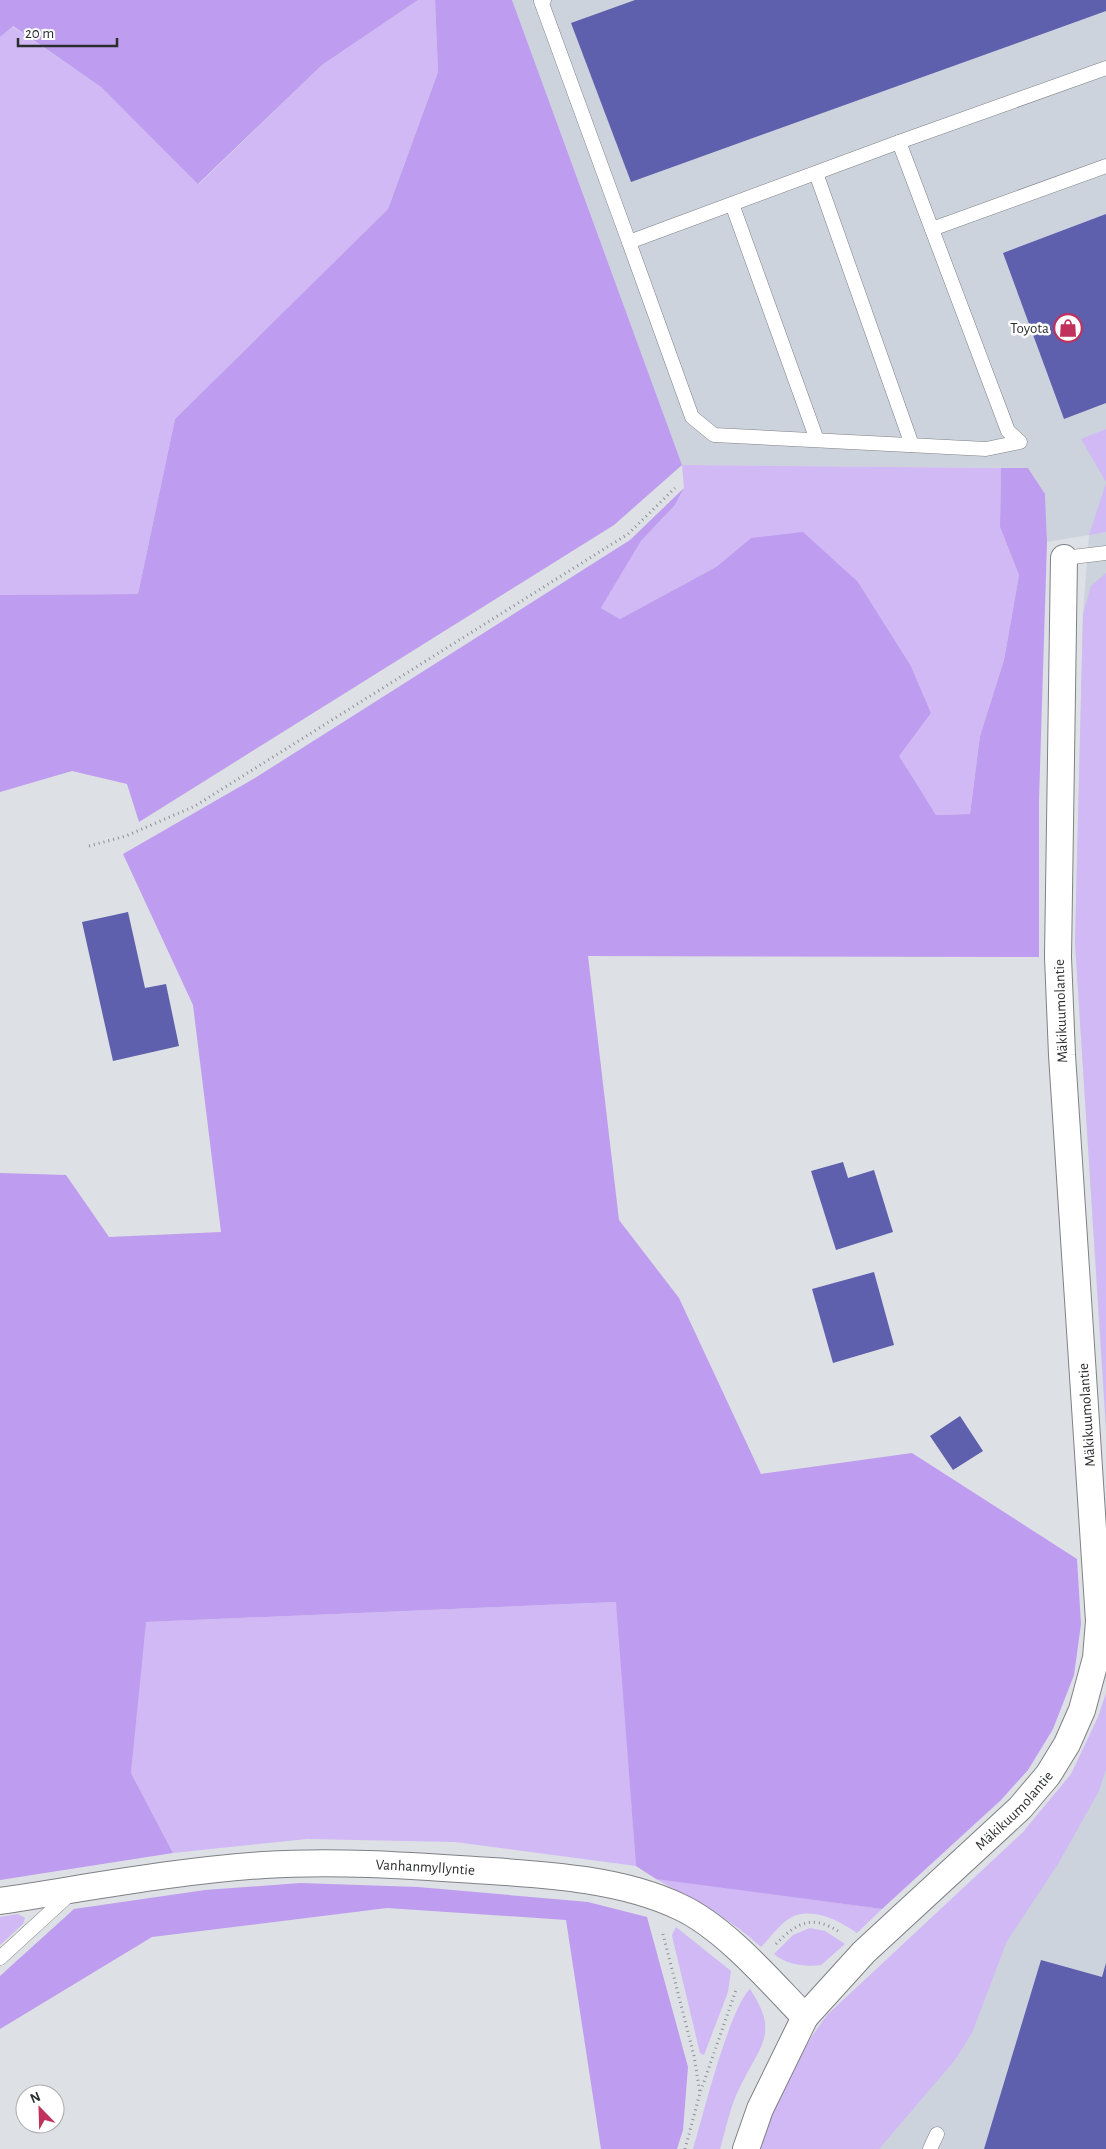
<svg xmlns="http://www.w3.org/2000/svg" width="1106" height="2149" font-family="'Alegreya Sans',sans-serif">
  <style>
    .built { fill: #ccd3dd }
    .green { fill: #d0b9f5 }
    .forest { fill: #be9cef }
    .building { fill: #5e5fad }
    .lines { fill: none; stroke-linecap: round; stroke-linejoin: round }
    .service-casing { stroke: #7f8185; stroke-width: 15 }
    .minor-casing { stroke: #7f8185; stroke-width: 28 }
    .path { stroke: #8e9093; stroke-width: 3; stroke-dasharray: 1 4; stroke-linecap: butt }
    .service { stroke: #fff; stroke-width: 14 }
    .minor { stroke: #fff; stroke-width: 26 }
    .labels { text-anchor: middle; dominant-baseline: central; stroke-width: 5; stroke-linejoin: round; paint-order: stroke }
    .poi-label { font-size: 15px; fill: #2c2d2f; stroke: #fff; text-anchor: end }
    .street-label { font-size: 15px; fill: #2c2d2f; stroke: #fff }
  </style>
  <rect width="100%" height="100%" fill="#dde0e4"/>
  <g class="built">
    <polygon points="512,0 1106,0 1106,1432 1075,943 1083,614 1089,535 1047,542 1045,494 1028,468 682,465"/>
    <polygon points="1106,1709 1106,2149 851,2149 938,2053"/>
  </g>
  <g class="green">
    <polygon points="418,0 435,0 438,72 388,209 175,419 138,594 0,595 0,37 12,26 101,87 199,184 322,65"/>
    <polygon points="1106,429 1106,482 1081,439"/>
    <polygon points="682,465 1001,468 1000,527 1019,575 1004,660 980,736 970,814 936,815 898,756 931,713 911,666 858,582 751,538 716,567 620,619 601,608 641,541 675,505 684,488"/>
    <polygon points="1106,483 1106,532 1089,535"/>
    <polygon points="1106,573 1106,1426 1075,943 1083,614 1091,586"/>
    <polygon points="617,1602 636,1866 455,1842 307,1839 173,1853 131,1773 145,1622"/>
    <path d="M1106,1693V1769L1099,1791L1058,1864L1007,1941L972,2033L955,2060L879,2149H758C775,2101 796,2056 827,2015L1023,1832L1071,1774L1098,1717Z"/>
    <path d="M656,1879H665L882,1909L857,1933C841,1922 818,1909 797,1915C783,1919 771,1937 761,1947C730,1918 693,1900 656,1879Z"/>
    <polygon points="18,1914 25,1918 23,1924 0,1945 0,1917"/>
    <polygon points="676,1927 731,1971 728,1992 704,2055 700,2053 673,1940 672,1935"/>
    <path d="M810,1928L825,1931L845,1944L821,1965C805,1967 787,1965 774,1954L793,1935Z"/>
    <path d="M750,1989C780,2034 760,2045 740,2087C730,2106 726,2129 720,2149H693C703,2116 729,2009 750,1989Z"/>
  </g>
  <g class="forest">
    <polygon points="0,0 418,0 322,65 198,184 101,87 13,26 0,37"/>
    <polygon points="435,0 512,0 682,465 614,525 139,822 127,784 72,771 0,792 0,595 138,594 175,419 388,209 438,72"/>
    <polygon points="1001,468 1028,468 1045,494 1047,542 1039,800 1039,957 588,956 619,1220 679,1298 761,1474 912,1453 1077,1559 1081,1624 1074,1675 1053,1729 1028,1770 1001,1800 882,1909 656,1879 636,1866 616,1602 146,1622 131,1773 173,1853 0,1880 0,1173 66,1175 109,1237 221,1232 193,1005 123,854 255,778 630,540 684,488 675,505 641,541 601,608 620,619 716,567 751,538 803,532 858,582 911,666 931,713 899,756 936,815 970,814 980,736 1004,660 1019,575 1000,527"/>
    <polygon points="300,1883 418,1887 588,1902 647,1917 688,2067 683,2130 677,2149 601,2149 566,1920 387,1908 152,1937 0,2029 0,1976 74,1909 205,1890"/>
  </g>
  <g class="building">
    <polygon points="635,0 1106,0 1106,11 631,182 571,23"/>
    <polygon points="1106,214 1106,403 1064,419 1003,253"/>
    <polygon points="128,912 145,988 166,984 179,1046 113,1061 82,922"/>
    <polygon points="843,1162 848,1178 874,1170 893,1232 836,1250 811,1171"/>
    <polygon points="874,1272 894,1345 833,1363 812,1289"/>
    <polygon points="960,1416 983,1451 953,1470 930,1436"/>
    <polygon points="1041,1960 1102,1977 1106,1963 1106,2149 984,2149"/>
  </g>
  <g class="lines">
    <defs>
      <g id="service">
        <polyline points="544,0 541,1 629,242"/>
        <polygon points="899,142 1008,431 1020,442 986,449 714,435 692,417 629,242"/>
        <polyline points="899,142 1106,68"/>
        <polyline points="816,173 912,445"/>
        <polyline points="732,204 817,440"/>
        <polyline points="932,229 1106,166"/>
        <polyline points="1064,558 1106,553"/>
        <polyline points="0,1958 71,1893"/>
        <polyline points="930,2149 937,2134"/>
      </g>
      <g id="minor">
        <path id="s1" d="M0,1901C87,1888 175,1871 264,1865C339,1860 415,1866 491,1871C552,1875 624,1880 680,1907C725,1928 770,1981 805,2017"/>
        <path id="s2" d="M746,2149L760,2109L805,2017L864,1952L1020,1808L1048,1775L1067,1744L1082,1710L1096,1658L1099,1621L1062,1055L1058,957L1064,558"/>
      </g>
    </defs>
    <use href="#service" class="service-casing"/>
    <use href="#minor" class="minor-casing"/>
    <g class="path">
      <polyline points="89,846 126,836 195,806 628,534 675,488"/>
      <polyline points="663,1934 694,2056 700,2093"/>
      <path d="M776,1944C797,1922 813,1914 841,1933"/>
      <polyline points="685,2149 700,2093 736,1990"/>
    </g>
    <use href="#service" class="service"/>
    <use href="#minor" class="minor"/>
  </g>
  <defs>
    <symbol id="shop-ring" viewBox="-11 -11 22 22"><circle r="9.5" fill="#fff" stroke="#c0325c" stroke-width="1.5"/><path d="M-5-2.5h2.3a2.7 3.5 0 0 1 5.4 0H5L5.5 6h-11ZM-1.5-2.5h3a1.5 2.3 0 0 0-3 0Z" fill="#c0325c"/></symbol>
  </defs>
  <g fill-rule="evenodd">
    <use href="#shop-ring" x="1052" y="312" width="32" height="32"/>
  </g>
  <g class="labels">
    <g class="poi-label">
      <text x="1049" y="328">Toyota</text>
    </g>
    <g class="street-label">
      <text transform="translate(1061 1011) rotate(-92)">Mäkikuumolantie</text>
      <text transform="translate(1087 1415) rotate(-94)">Mäkikuumolantie</text>
      <text stroke="none"><textPath href="#s2" startOffset="439">Mäkikuumolantie</textPath></text>
      <text stroke="none"><textPath href="#s1" startOffset="428">Vanhanmyllyntie</textPath></text>
    </g>
  </g>
  <g transform="translate(40 2109) rotate(337)"><circle r="24" fill="#ffffff" stroke="#ababac"/>
  <path d="M0-4L9 19L0 12L-9 19Z" fill="#c0325c"/>
  <text y="-8" font-size="14" font-weight="bold" text-anchor="middle" fill="#2c2d2f">N</text>
  </g>
  <path d="M18 38v8h99v-8" fill="none" stroke="#2c2d2f" stroke-width="2.5"/>
  <text x="25" y="38" font-size="15" fill="#2c2d2f" stroke="#ffffff" stroke-width="4" paint-order="stroke">20 m</text>
</svg>
